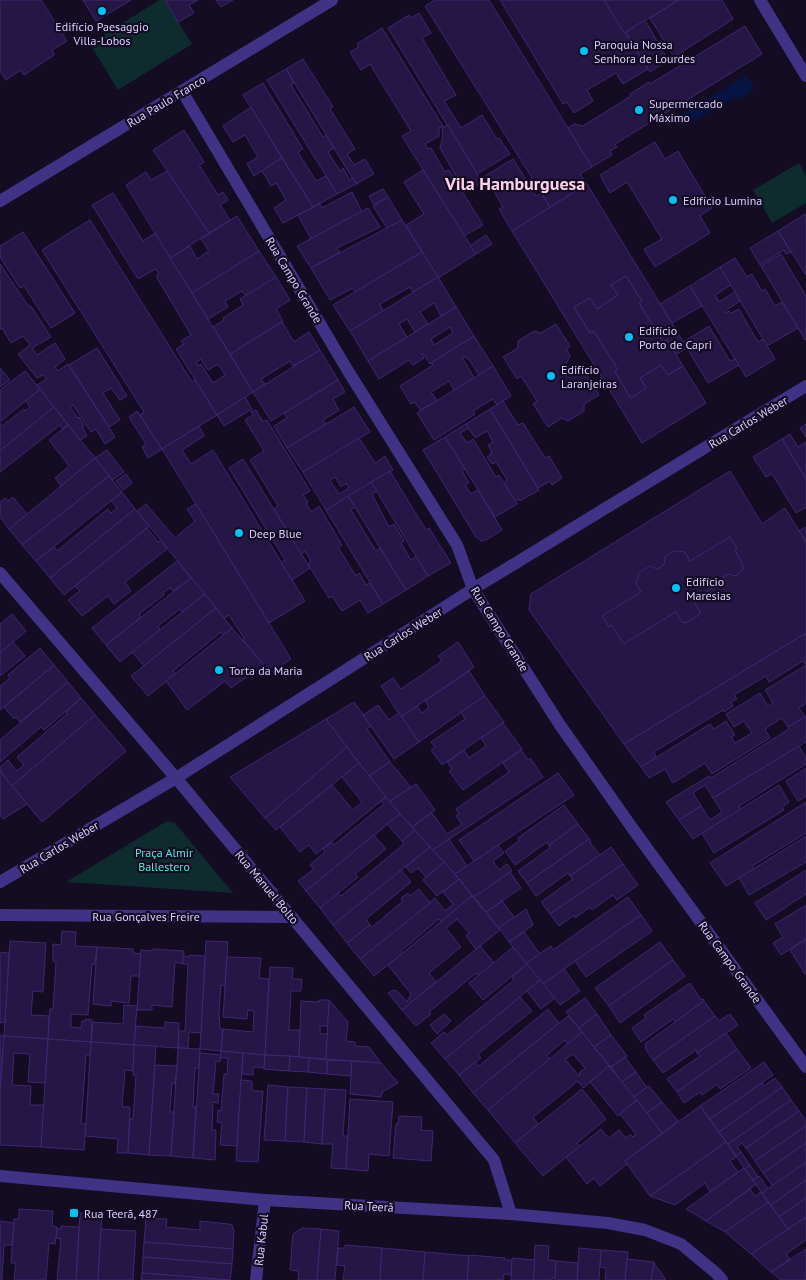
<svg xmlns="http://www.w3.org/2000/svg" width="806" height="1280" font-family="'PT Sans',sans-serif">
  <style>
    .green { fill: #0e2b2d }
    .water { fill: #051442 }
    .building { fill: #251645; stroke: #3f2673; fill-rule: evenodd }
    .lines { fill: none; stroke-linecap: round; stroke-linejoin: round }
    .minor { stroke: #403386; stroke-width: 12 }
    .poi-dot { fill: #00c2f9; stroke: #130c23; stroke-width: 2 }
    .labels { text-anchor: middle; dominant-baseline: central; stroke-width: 4.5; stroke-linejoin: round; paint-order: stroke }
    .poi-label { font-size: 12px; fill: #d9ceff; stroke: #130c23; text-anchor: start }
    .street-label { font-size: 12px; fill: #d9ceff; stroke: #130c23 }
    .park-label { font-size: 12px; fill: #50e9d5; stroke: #130c23 }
    .district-label { font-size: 18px; font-weight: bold; fill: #ffd0e8; stroke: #130c23 }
  </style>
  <rect width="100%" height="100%" fill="#130c23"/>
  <g class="green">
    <polygon points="159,0 165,0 192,44 118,90 90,44"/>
    <polygon points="799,163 806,176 806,203 772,223 753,190"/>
    <polygon points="167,821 175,823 233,893 66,882"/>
  </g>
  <polygon class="water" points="747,75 755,89 737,100 735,97 689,124 683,113"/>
  <g class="building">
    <polygon points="0,0 41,0 67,41 52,50 54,55 24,75 21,70 6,80 0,71"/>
    <polygon points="83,0 131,0 96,21"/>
    <polygon points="165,0 198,0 189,5 194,13 178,22"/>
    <polygon points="216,0 233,0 221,7"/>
    <polygon points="435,0 489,0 592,167 580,174 587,184 550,207 425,6"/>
    <polygon points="500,0 604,0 648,69 623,84 616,73 587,90 593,101 574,113 567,102 563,104"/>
    <polygon points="604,0 679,0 624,33"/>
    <polygon points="679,0 722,0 733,19 674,57 650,18"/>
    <polygon points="419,13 431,33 422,38 456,95 444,101 461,128 482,115 497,139 499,138 510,154 477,174 388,28 409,15 411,18"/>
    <polygon points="645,20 668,60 650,72 626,32"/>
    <polygon points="745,26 762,54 615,144 617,147 610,151 612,155 592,167 568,128 574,124 583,126 631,96 630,94 649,82 650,84"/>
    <polygon points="382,28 443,126 439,128 439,136 425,144 428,149 431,148 445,172 449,170 483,225 464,236 402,136 411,131 370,64 361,70 350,52 359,47 357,44"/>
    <polygon points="303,59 333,107 330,109 355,149 347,154 354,165 365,159 374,174 356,184 286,69"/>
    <polygon points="286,69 294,83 291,85 323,137 326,135 334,148 328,152 340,171 343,168 350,180 353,178 356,184 337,194 267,80"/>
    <polygon points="263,83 303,149 298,152 316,181 326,176 337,194 313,207 243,95"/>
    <polygon points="251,107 282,158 254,176 247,164 258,157 245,135 233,142 223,126"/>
    <polygon points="448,125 482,182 465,192 440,148 443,135 442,128"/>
    <polygon points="184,130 204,162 199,165 218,195 223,192 228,200 220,205 230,220 209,233 153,150"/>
    <polygon points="655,142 665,159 678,151 712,208 700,216 710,233 655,267 644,249 662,239 627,182 610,193 600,175"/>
    <polygon points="282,158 313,207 283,223 274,208 286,200 276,183 271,186 262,171"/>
    <polygon points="513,159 536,196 541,193 550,207 512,231 499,209 503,207 485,176"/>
    <polygon points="423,170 476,254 438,278 406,225 424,214 404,182"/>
    <polygon points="167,171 209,233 170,258 126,185 146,172 151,180"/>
    <polygon points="587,184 687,348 675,355 667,340 663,342 639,303 642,301 626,276 611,285 618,295 597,309 590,298 574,307 590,333 594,331 618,370 615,372 631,398 646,388 640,378 661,365 668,375 683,366 706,403 642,443 512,231"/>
    <polygon points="383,189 388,197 374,205 369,196"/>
    <polygon points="352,192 362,212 311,239 298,215 320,204 322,208"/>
    <path d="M113,193L143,241L155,233L253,392L217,415L176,349L184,344L181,341L191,335L157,278L156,276L159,274L156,269L138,279L92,205ZM201,359L208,370L218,364L225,375L213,383L201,364L198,366L196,362Z"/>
    <polygon points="388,197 402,220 387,228 373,206"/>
    <polygon points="368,208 380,227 337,248 340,252 311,268 297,246"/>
    <polygon points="805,214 806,216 806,275 778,231"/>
    <polygon points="237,216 259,251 192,293 170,258 190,246 197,259 209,251 201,239"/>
    <polygon points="90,220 192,382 195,380 217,415 162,449 140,415 144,412 42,250"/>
    <polygon points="402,220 422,252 355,292 353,288 330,300 311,268"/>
    <polygon points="778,231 791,252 786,254 784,250 760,265 750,248"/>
    <polygon points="23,232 75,313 51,328 24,286 20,288 0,257 0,246"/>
    <polygon points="486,235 492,244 476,254 470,246"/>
    <polygon points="259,251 276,277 246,296 242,291 225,301 228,307 208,319 192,293"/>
    <polygon points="422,252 438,277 413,292 410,287 380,304 383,311 350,331 333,305"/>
    <polygon points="781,254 806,296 806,339 805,340 761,266"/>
    <polygon points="735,258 747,277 752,274 762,291 765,289 775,306 782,302 798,328 767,346 720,267"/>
    <polygon points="0,264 29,307 31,306 51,337 32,348 37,355 55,343 65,359 55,367 58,371 68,364 115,437 105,444 96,429 91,432 73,405 70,407 78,418 79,417 84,426 82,427 87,436 80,440 37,385 47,379 43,375 37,378 18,354 30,345 23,336 11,343 2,328 0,329"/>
    <polygon points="720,267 731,285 715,295 719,302 735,292 740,301 725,311 726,313 729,311 731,313 739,309 758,342 763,339 775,359 746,377 690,286"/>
    <polygon points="626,276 642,301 639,303 663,342 667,340 683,366 668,375 661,365 640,378 646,388 631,398 615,372 618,370 594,331 590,333 574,307 590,298 597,309 618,295 611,285"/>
    <polygon points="276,277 290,300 276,309 283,321 230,354 213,327 224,320 223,318 243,305 240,299"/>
    <polygon points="438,277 456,307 441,316 434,303 420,312 428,324 415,332 407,319 399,324 407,337 368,361 350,331"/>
    <polygon points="690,286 702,306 672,323 660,304"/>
    <path d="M456,307L474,336L430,364L423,353L422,354L424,358L413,365L409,360L379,379L368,361ZM450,327L453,333L434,345L431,339Z"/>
    <polygon points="282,322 294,342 309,332 320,350 293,366 290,361 261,379 265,384 253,392 230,354"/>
    <polygon points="556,324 570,346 566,349 570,356 566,364 568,367 576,368 580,375 585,372 599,395 584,404 584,411 568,421 562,418 548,427 533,404 537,401 521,376 517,379 503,357 518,348 518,341 534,331 541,333"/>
    <polygon points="709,326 730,361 735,359 739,365 708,383 683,342"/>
    <polygon points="474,336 493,366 479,375 468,358 467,359 464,356 462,357 474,378 454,390 449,381 431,392 437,401 420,410 415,402 411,404 400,386 433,365 431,363"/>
    <polygon points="97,348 127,396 120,400 111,388 103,393 120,420 109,427 69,365"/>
    <polygon points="320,350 338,380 271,421 253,392"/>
    <polygon points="493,366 511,396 497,405 493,399 473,411 475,414 434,440 417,413"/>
    <polygon points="0,368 10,380 0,387"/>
    <polygon points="25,371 40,389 0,422 0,390"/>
    <polygon points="338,380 345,392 333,399 339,410 323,420 326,424 287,448 274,426 287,418 284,413"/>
    <polygon points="40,389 54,407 0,451 0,423 2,426 24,409 25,411 30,407 26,401"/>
    <polygon points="245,397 252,409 224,426 217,415"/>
    <polygon points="503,401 518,425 523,423 545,458 549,456 562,478 552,485 550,481 538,488 490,409"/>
    <polygon points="54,407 68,425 63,429 60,425 0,472 0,451"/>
    <polygon points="354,407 370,432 303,472 287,448"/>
    <polygon points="490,409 539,490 520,501 519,499 515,502 504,483 507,480 496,462 492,464 487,457 491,455 490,453 492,452 488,445 493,442 487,431 475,438 466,424"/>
    <polygon points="256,410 263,422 267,420 310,491 303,495 308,502 306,503 311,512 319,506 342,545 338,547 356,576 359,573 366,585 370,583 383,604 368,613 360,600 342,611 332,596 329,598 308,564 311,561 305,551 301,554 274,509 278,506 250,460 264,451 245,420 253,415 251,412"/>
    <polygon points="137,411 162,449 148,458 142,447 146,444 129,417"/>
    <polygon points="466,424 469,428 460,433 467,443 473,439 496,477 499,475 517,504 495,517 445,437"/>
    <polygon points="806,424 806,437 800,428"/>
    <polygon points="68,425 95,458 61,486 55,478 69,466 49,440"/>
    <polygon points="199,426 204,436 182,450 191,464 213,450 305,601 269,623 162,449"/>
    <polygon points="790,434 798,447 806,442 806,479 782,439"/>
    <polygon points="445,437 465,469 462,471 469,483 465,485 471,494 478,490 502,530 486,540 481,541 476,537 423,450"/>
    <path d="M359,438L375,463L385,456L393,470L326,510L303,472ZM335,477L341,487L346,483L349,488L339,494L330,480Z"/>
    <polygon points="782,439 806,479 806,507 796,513 772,474 766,477 753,457"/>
    <polygon points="107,450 124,472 112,480 95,458"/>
    <polygon points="95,458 109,476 22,545 9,529"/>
    <polygon points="243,459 310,568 292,580 281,563 285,560 229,468"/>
    <polygon points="390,471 426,530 429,528 451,563 428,576 371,482"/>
    <polygon points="730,471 762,524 785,508 806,542 806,633 624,744 529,610 531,594"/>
    <polygon points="126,474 132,483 123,490 116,481"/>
    <polygon points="109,476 122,492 36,561 22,545"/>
    <polygon points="371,482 377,491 372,494 389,527 394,524 404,541 401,543 411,560 416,556 428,576 406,590 348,496"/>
    <polygon points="122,492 135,509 50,578 36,561 54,547 57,551 108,509 111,513 117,508 111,501"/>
    <polygon points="348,496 355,507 351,510 376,551 380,548 406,590 383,604 326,510"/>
    <polygon points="13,497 27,514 9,529 0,517 0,502 5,498 8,501"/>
    <polygon points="146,504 175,538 195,521 187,509 196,504 291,659 270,673 243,640 244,638 229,615 224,618 137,511"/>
    <polygon points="135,509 149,526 64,595 50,578"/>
    <polygon points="806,527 806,542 799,531"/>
    <polygon points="147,528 158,542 161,540 167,549 125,582 131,591 114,604 108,596 82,616 68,600 80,591 75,586"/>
    <polygon points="730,537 737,549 735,550 743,565 742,571 735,576 729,574 723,577 725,581 693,600 700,612 699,615 686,623 682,622 676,612 625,643 622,642 612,625 609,627 602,616 641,592 636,584 639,573 650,566 657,569 664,565 665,557 674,551 685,552 690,561"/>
    <polygon points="177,561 191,578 173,591 170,588 163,593 164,595 139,614 141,617 106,645 92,628"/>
    <polygon points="191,578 205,594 182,612 180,609 158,626 160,630 120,662 106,645"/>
    <polygon points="205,594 216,608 144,666 132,652"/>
    <polygon points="216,608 232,628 223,635 221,632 173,671 175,674 148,696 131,676"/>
    <polygon points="12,614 26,631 0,653 0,624"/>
    <polygon points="232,628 264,665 231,688 225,681 187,710 166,681"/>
    <polygon points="806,633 806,665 803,661 769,682 766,676 734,695 737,699 731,702 733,706 724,712 723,710 654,752 656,757 641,767 624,744"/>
    <polygon points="13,642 25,656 0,676 0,653"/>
    <polygon points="458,642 474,667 401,717 381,686 393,678 401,689 442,661 438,656"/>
    <polygon points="40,648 54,665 0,710 0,686 10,678 8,675"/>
    <polygon points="54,665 68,682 20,722 16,717 14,719 4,707"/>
    <polygon points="806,665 806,703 799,708 805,717 788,727 782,718 765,729 770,738 712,774 705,763 673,783 665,769 649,778 641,767 710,724 714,729 726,721 735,735 731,737 735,743 752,733 744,721 734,727 726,714 760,693 768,706 773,703 765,690"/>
    <polygon points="469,671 485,696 419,742 401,717 417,706 422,713 429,707 425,701"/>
    <polygon points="68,682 81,698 44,730 41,727 0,762 0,740"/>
    <polygon points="485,696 504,722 442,765 431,750 435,747 431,742 465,719 461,712"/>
    <polygon points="81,698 95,715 12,786 0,771 0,767 8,760 17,771 24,765 17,757 67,714 66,712"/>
    <polygon points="354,702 371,726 367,729 390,762 369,776 326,719"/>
    <polygon points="378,705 389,720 399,713 419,742 394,759 363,715"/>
    <polygon points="95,715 126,751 42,822 12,786"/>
    <polygon points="806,716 806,742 713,798 705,785 693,793 701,806 679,820 666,802 709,776 711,778 789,729 788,727"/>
    <polygon points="326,719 347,747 265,818 230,777"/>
    <polygon points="503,723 522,749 463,790 449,771 452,769 447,762 464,750 469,758 486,746 481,738"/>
    <polygon points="799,746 806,758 806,764 739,806 741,809 693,839 679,820 701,806 710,820 722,812 713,798"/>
    <polygon points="347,747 359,763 276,830 265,818"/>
    <polygon points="521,750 528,760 530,758 543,777 433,850 412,827 432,813 447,834 462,824 456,816 459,814 456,809 509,772 503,763"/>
    <polygon points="390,762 411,787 389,802 369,776"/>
    <polygon points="359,763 386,797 316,854 309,845 300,852 280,827 332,785 353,810 362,802 342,777"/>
    <polygon points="806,768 806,796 798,801 786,781"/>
    <polygon points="0,771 27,804 3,819 0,815"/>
    <polygon points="558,773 574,795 474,861 459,840"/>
    <polygon points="416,784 435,810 412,827 389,802"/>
    <polygon points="779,785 789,802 782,807 784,810 714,853 702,833"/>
    <polygon points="386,797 400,814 306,891 298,881 314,869 310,865 325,852 323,849 332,842 334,845 384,804 381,801"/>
    <polygon points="806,802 806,833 752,866 754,869 726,886 710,863"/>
    <polygon points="564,805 578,824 549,845 547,842 515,865 505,851 519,841 518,838"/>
    <polygon points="400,814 415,830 402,841 387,824"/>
    <polygon points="578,824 589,839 527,883 518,871 550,848 549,845"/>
    <polygon points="415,830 430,847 333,925 320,908 338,893 341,896 404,844 402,841"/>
    <polygon points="374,835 386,849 355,874 358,877 320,908 306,891"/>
    <polygon points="806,836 806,862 749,895 739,878"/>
    <polygon points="449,839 467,866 455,874 433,850"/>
    <polygon points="589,839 591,842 590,843 600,855 570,876 568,873 536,896 527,883"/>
    <polygon points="498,845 504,853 493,861 499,870 507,864 512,871 474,897 455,874"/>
    <polygon points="430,847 444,862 426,877 418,868 411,873 406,867"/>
    <polygon points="611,847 623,864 550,914 541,902 573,879 570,876"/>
    <polygon points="444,862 459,879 437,896 423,880"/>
    <polygon points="623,864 638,885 617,900 613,895 592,910 590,907 575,918 574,915 559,926 550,914"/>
    <polygon points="401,870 411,882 366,919 370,925 347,943 333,925"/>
    <polygon points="806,870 806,894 766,920 755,903"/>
    <polygon points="510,872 521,888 486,912 474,897"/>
    <polygon points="459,879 472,896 441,922 439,919 401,951 403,953 374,976 360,959 435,898 445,911 453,904 443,892"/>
    <polygon points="419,889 430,903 360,959 347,943 370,925 372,927 403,901 401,898 408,893 410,896"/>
    <polygon points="472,896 500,930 476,949 466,936 469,933 457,919 446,928 461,947 429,973 436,982 402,1010 388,993 393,990 397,991 407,1002 411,994 388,965"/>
    <polygon points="628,897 641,915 543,984 526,963 551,946 553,950"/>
    <polygon points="502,901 514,917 499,928 486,912"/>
    <polygon points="806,905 806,939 781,955 773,943 783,937 775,924"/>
    <polygon points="526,909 533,925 509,942 499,928"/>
    <polygon points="641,915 652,931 586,977 575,961"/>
    <polygon points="62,931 76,932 75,946 97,947 95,964 92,964 88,1015 71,1014 71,1027 81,1028 82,1021 85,1021 85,1019 92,1020 91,1042 48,1039 50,1009 53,1009 56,962 53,961 53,944 61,945"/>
    <polygon points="524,932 540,954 526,963 509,942"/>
    <polygon points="806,939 806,974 805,974 790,950"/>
    <polygon points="10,941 46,943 43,992 33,991 31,1015 49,1016 48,1039 4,1036"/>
    <polygon points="206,941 228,942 225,986 221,985 219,1013 220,1029 223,1029 221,1051 200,1049"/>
    <polygon points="660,942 673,960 609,1006 595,988"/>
    <polygon points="480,946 494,963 478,976 476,973 429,1012 431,1014 416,1026 402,1010"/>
    <polygon points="97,947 133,949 133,953 141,954 139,976 131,976 129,1003 111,1001 111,1006 93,1004"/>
    <polygon points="513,947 527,964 483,1000 469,983"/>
    <polygon points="153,949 184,951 183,964 175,962 172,1007 152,1005 152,1010 137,1010 141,950 152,951"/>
    <polygon points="9,952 5,1022 0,1023 0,953"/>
    <polygon points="189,955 205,956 201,1033 189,1032 188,1048 178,1048 179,1031 185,1031 188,964 183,964 183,956 189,957"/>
    <polygon points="227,957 261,958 259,978 269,979 265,1055 221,1051 223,1029 253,1032 254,1011 248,1010 247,1019 223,1017"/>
    <polygon points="673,960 685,976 620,1023 609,1006"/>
    <polygon points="527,964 540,980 445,1059 431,1043 444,1032 447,1035 514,980 512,977"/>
    <polygon points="270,967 293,968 292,979 302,979 301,991 291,991 289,1030 300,1030 299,1057 265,1055"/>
    <polygon points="564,969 580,991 560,1005 543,984"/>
    <polygon points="540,980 555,998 541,1009 527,991"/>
    <polygon points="690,983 701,1000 703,999 704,1001 675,1022 673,1019 641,1042 632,1028 646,1018 644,1015"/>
    <polygon points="520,997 532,1011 478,1054 481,1058 459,1075 445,1059"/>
    <polygon points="585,998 597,1014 579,1028 566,1012"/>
    <polygon points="319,1000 329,1000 328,1026 320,1026 320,1034 328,1034 326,1059 299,1057 301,1001 319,1002"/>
    <polygon points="329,1000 348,1022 346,1041 355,1042 355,1046 369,1047 381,1063 326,1059"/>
    <polygon points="704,1001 715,1016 653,1060 645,1048 646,1046 645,1044"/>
    <polygon points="124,1005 137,1006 134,1045 91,1042 93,1022 123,1024"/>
    <polygon points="548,1009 559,1023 473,1093 459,1075 475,1062 479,1066"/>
    <polygon points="444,1014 451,1021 437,1034 430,1025"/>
    <polygon points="597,1014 611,1035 594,1047 579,1028"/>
    <polygon points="730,1014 738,1025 697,1053 696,1050 663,1073 653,1060 715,1016 719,1021"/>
    <polygon points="568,1016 582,1032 568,1044 565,1040 547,1055 550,1059 488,1110 473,1093"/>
    <polygon points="165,1022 179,1023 178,1048 134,1045 136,1026 165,1028"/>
    <path d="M582,1032L609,1066L583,1088L578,1081L533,1117L538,1124L515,1143L488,1110ZM573,1054L585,1068L579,1073L580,1075L579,1076L565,1059Z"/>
    <polygon points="726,1033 737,1049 677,1092 667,1079 700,1056 697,1053"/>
    <polygon points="0,1035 4,1036 0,1092"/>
    <polygon points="611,1035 627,1056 611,1067 594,1047"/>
    <polygon points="4,1036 48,1039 45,1083 28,1082 30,1054 14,1053 12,1085 31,1086 30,1105 44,1105 41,1147 0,1145 0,1092"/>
    <polygon points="48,1039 91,1042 91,1055 86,1055 81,1124 86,1124 84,1150 41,1147"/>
    <polygon points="91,1042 134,1045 133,1071 125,1070 122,1107 130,1107 128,1153 117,1153 118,1139 85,1136"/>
    <polygon points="134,1045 156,1046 149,1155 128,1153 130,1119 133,1119 136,1075 133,1075"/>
    <polygon points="178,1048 200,1049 199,1068 195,1068 193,1107 196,1107 193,1158 171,1156"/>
    <polygon points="737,1049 751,1068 720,1089 717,1084 702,1095 700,1092 684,1103 677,1092"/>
    <polygon points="221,1051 243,1053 237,1146 220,1145 222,1123 217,1122 218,1110 221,1111 224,1074 227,1074 228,1058 220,1058"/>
    <polygon points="200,1053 221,1055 220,1062 216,1061 213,1094 219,1094 218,1103 213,1102 212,1130 216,1130 215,1160 193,1158"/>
    <polygon points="243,1053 265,1055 264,1068 253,1067 253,1075 242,1074"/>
    <polygon points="265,1055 290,1056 289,1071 264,1069"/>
    <polygon points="290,1056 309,1058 308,1072 289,1071"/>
    <polygon points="625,1057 636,1072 622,1082 611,1067"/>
    <polygon points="309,1058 327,1060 327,1074 308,1072"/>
    <polygon points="327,1060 352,1061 351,1076 327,1074"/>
    <polygon points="352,1061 381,1063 398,1083 382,1092 381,1097 350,1094"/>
    <polygon points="764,1062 773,1075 710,1119 700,1106"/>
    <polygon points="155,1065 177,1066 175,1084 172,1083 170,1112 174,1112 171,1156 149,1155"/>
    <polygon points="609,1066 637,1100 618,1116 590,1082"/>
    <polygon points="636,1072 647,1088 634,1097 622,1082"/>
    <polygon points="775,1078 782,1087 719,1132 710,1119 762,1083 764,1086"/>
    <polygon points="241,1080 252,1081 252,1091 263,1091 258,1162 236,1161"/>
    <polygon points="268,1085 288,1087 285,1141 264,1140"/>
    <polygon points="649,1086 662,1102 647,1113 634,1097"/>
    <polygon points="288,1087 307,1088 304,1142 285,1141"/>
    <polygon points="782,1087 791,1100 728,1144 719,1132"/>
    <polygon points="307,1088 325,1089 322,1144 304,1142"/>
    <polygon points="325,1089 346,1090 343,1136 348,1136 346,1169 331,1168 333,1144 322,1144"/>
    <polygon points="582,1089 606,1119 577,1143 580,1146 543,1176 515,1143"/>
    <polygon points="350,1099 393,1102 389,1156 369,1154 368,1171 346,1169"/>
    <polygon points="637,1100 662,1133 625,1161 627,1164 600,1186 594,1178 587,1184 566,1157 601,1129 609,1138 619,1130 626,1138 630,1134 633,1137 636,1134 620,1114"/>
    <polygon points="791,1100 799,1111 746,1148 742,1143 737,1147 741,1152 736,1156 728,1144"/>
    <polygon points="662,1102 678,1121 662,1133 647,1113"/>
    <polygon points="700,1106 726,1142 650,1196 625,1161"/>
    <polygon points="799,1111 806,1121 806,1126 755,1161 746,1148"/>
    <polygon points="399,1116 422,1117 421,1130 433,1131 431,1161 393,1158 396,1124 398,1124"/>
    <polygon points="806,1126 806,1143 763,1173 755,1161"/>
    <polygon points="726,1142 736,1157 730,1161 738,1172 710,1192 705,1183 675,1205 650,1196"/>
    <polygon points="806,1143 806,1162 773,1186 763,1173"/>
    <polygon points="741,1152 750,1165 745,1169 736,1156"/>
    <polygon points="806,1162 806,1180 771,1205 762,1193"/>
    <polygon points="750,1165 758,1177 753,1180 745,1169"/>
    <polygon points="744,1168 756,1184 706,1221 686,1209"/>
    <polygon points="759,1176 768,1189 762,1193 753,1180"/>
    <polygon points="806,1180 806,1198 779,1217 771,1205"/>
    <polygon points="750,1189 755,1196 761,1192 768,1202 725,1232 706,1221"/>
    <polygon points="806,1198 806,1217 788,1229 779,1217"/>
    <polygon points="768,1202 788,1229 751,1254 725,1232"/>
    <polygon points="19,1209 53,1211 52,1226 57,1227 57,1229 55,1244 49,1243 46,1280 14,1280 16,1263 11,1263 14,1223 14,1219 19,1219"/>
    <polygon points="80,1213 102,1214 98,1280 76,1280"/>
    <polygon points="806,1217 806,1240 786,1254 790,1259 771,1272 751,1254"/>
    <polygon points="146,1218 167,1219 166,1227 200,1230 200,1221 228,1224 232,1225 234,1231 233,1249 144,1242"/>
    <polygon points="0,1221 14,1223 12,1245 4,1245 2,1280 0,1280"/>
    <polygon points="61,1226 79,1227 76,1280 57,1280 61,1239 56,1238 57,1229 61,1229"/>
    <polygon points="302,1228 321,1229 317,1280 298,1280 299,1271 290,1270 293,1234"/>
    <polygon points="101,1229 136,1231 133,1280 98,1280"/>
    <polygon points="321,1229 339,1231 335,1280 317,1280"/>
    <polygon points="144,1242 233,1249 232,1264 143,1257"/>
    <polygon points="345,1245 382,1248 380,1280 343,1280 345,1266 337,1265 338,1248 345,1248"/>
    <polygon points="535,1245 549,1246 548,1260 556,1261 555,1278 552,1278 552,1280 533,1280"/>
    <polygon points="382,1248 425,1252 423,1280 380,1280"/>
    <polygon points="579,1248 601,1250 599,1280 577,1280"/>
    <polygon points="806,1249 806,1280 781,1280 771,1272"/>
    <polygon points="601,1250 628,1252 625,1280 605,1280 606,1268 600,1267"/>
    <polygon points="425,1252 470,1256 467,1280 423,1280"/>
    <polygon points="469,1255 505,1258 505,1260 513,1260 511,1275 504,1274 503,1280 467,1280"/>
    <polygon points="143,1257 232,1264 230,1280 142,1273"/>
    <polygon points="512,1258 535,1260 533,1280 511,1280"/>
    <polygon points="627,1259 654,1262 651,1280 625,1280"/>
    <polygon points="556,1261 578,1263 577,1280 555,1280"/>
    <polygon points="654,1263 666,1280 651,1280"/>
    <polygon points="142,1273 230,1280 141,1280"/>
  </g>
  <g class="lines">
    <g class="minor">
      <polyline points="760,0 806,76"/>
      <polyline points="182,91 348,371 457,545 473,589 560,725 633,829 806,1067"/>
      <polyline points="0,201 332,0"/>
      <polyline points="0,573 176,778 494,1160 511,1214"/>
      <polyline points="0,882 176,778 473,589 806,386"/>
      <polyline points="0,915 292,917"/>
      <polyline points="0,1176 265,1200 511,1214 608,1223 645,1230 681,1244 716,1273 722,1280"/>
      <polyline points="256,1280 265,1200"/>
    </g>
  </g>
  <g class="poi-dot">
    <circle cx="102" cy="11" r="5"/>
    <circle cx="584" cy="51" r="5"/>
    <circle cx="639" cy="110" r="5"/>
    <circle cx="673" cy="200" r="5"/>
    <circle cx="629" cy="337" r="5"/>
    <circle cx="551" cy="376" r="5"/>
    <circle cx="239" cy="533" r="5"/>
    <circle cx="676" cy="588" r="5"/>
    <circle cx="219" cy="670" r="5"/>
    <rect x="69" y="1208" width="10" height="10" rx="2.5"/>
  </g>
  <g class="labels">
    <g class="poi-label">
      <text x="102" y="26" text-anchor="middle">Edifício Paesaggio<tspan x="102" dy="14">Villa-Lobos</tspan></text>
      <text x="594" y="44">Paroquia Nossa<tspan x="594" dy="14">Senhora de Lourdes</tspan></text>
      <text x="649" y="103">Supermercado<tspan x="649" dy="14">Máximo</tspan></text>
      <text x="683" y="200">Edifício Lumina</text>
      <text x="639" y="330">Edifício<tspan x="639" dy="14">Porto de Capri</tspan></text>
      <text x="561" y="369">Edifício<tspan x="561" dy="14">Laranjeiras</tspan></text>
      <text x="249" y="533">Deep Blue</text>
      <text x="686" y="581">Edifício<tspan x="686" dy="14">Maresias</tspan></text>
      <text x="229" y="670">Torta da Maria</text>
      <text x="84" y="1213">Rua Teerã, 487</text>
    </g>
    <g class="street-label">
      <text transform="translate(166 101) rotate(-31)">Rua Paulo Franco</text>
      <text transform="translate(294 280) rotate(59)">Rua Campo Grande</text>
      <text transform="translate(748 422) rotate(-31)">Rua Carlos Weber</text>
      <text transform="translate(500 629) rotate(58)">Rua Campo Grande</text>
      <text transform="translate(403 634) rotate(-32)">Rua Carlos Weber</text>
      <text transform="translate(59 847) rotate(-31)">Rua Carlos Weber</text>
      <text transform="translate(267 887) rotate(50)">Rua Manuel Bolto</text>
      <text x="146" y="916">Rua Gonçalves Freire</text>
      <text transform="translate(730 962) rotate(54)">Rua Campo Grande</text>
      <text transform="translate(369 1206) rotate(3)">Rua Teerã</text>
      <text transform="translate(261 1240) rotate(-84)">Rua Kabul</text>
    </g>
    <g class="park-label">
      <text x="164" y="852">Praça Almir<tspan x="164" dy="14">Ballestero</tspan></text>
    </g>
    <g class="district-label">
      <text x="515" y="183">Vila Hamburguesa</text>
    </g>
  </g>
</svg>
